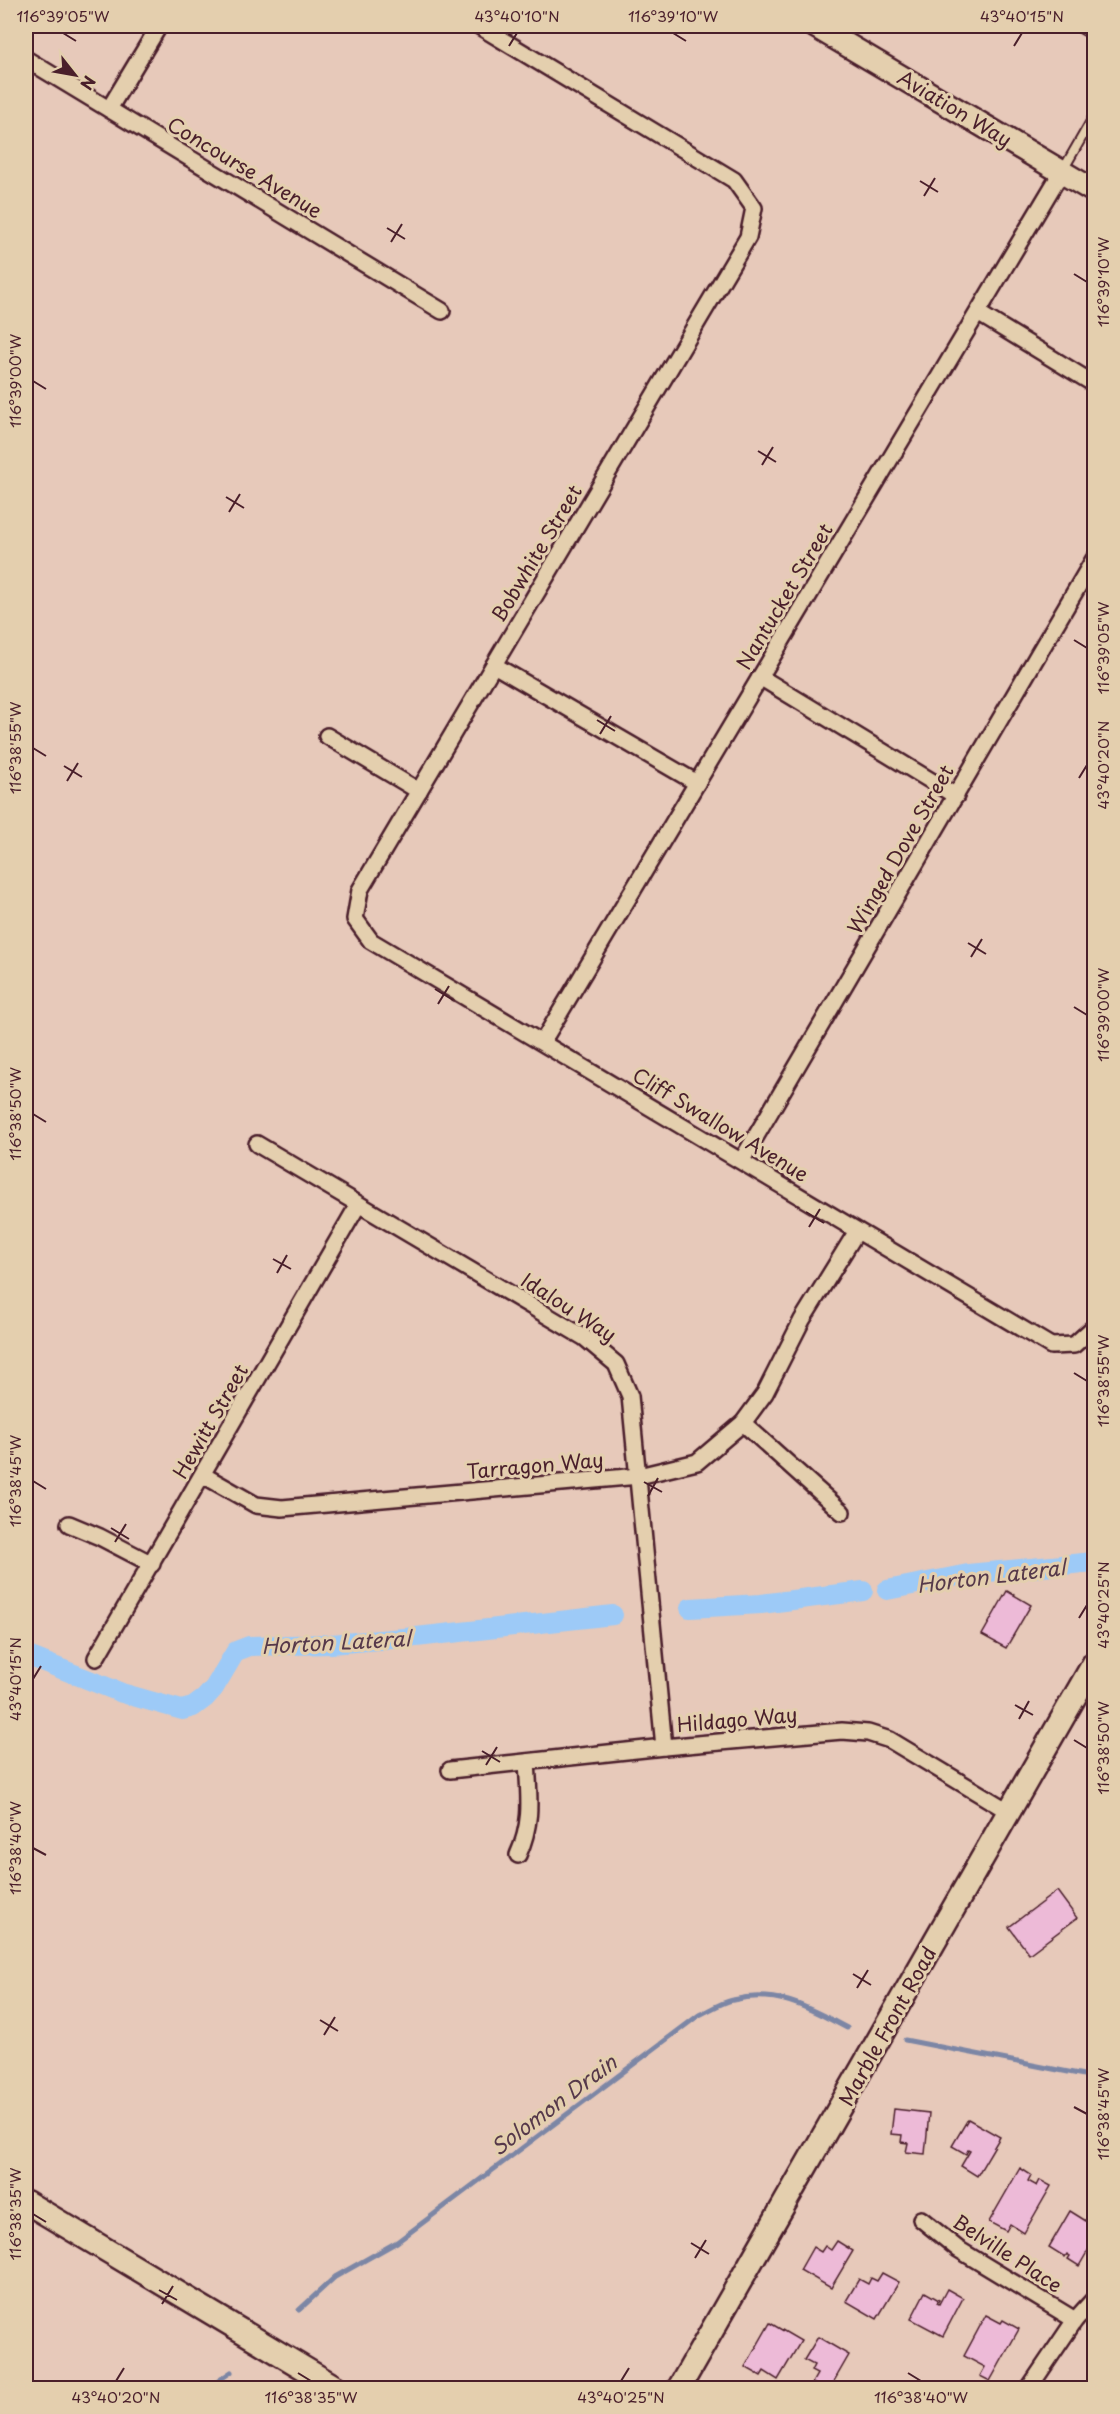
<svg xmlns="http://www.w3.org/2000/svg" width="1120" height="2414" font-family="'Playpen Sans',sans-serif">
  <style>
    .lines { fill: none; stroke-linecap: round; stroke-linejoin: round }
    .stream { stroke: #7c86a5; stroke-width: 5 }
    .canal { stroke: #9dcaf7; stroke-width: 20 }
    .building { fill: #edbad7; stroke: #4a1f2b; stroke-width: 1.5 }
    .lane-casing { stroke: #4a1f2b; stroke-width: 12 }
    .street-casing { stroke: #4a1f2b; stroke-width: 20 }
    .secondary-casing { stroke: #4a1f2b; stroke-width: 27 }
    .lane { stroke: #e4cfae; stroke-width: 8 }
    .street { stroke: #e4cfae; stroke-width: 15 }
    .secondary { stroke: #e4cfae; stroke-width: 22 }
    .ticks { fill: none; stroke: #4a1f2b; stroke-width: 2 }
    .labels { text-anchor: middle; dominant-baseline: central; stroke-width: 6; stroke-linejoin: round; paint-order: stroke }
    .street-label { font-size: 20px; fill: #4a1f2b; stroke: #e4cfae }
    .water-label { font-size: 21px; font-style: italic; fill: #56394a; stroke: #e4cfae }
    .neatline { fill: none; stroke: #4a1f2b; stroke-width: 2 }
    .ticks-label { font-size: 15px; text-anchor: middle; fill: #4a1f2b }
  </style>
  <rect width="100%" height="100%" fill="#e7c9ba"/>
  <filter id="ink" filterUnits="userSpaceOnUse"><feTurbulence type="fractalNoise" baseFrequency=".0167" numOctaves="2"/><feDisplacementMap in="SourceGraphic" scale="12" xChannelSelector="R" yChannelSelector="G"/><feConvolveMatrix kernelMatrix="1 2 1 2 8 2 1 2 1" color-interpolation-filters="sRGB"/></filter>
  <g filter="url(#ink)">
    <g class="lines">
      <g class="stream">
        <polyline points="905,2040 1094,2077"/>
        <path d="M299,2310L335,2277L397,2242L699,2015C710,2010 722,2002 733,2000C778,1989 809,2008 847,2028"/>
        <polyline points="208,2388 231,2372"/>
      </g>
      <g class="canal">
        <polyline points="887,1590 968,1574 1094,1562"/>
        <polyline points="690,1608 761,1604 863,1591"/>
        <polyline points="26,1655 122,1693 182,1710 193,1707 205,1698 214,1688 236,1651 249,1646 331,1644 416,1637 613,1615"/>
      </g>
    </g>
    <g class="building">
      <polygon points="1007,1591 1031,1605 1006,1648 982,1635"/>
      <polygon points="1057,1891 1077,1918 1029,1954 1009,1927"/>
      <polygon points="894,2109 929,2113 925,2154 906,2152 908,2143 901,2142 902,2135 891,2134"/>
      <polygon points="968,2119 1000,2137 977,2176 961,2166 970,2151 968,2150 966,2154 952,2146"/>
      <polygon points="1020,2168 1031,2175 1028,2181 1037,2186 1040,2180 1051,2186 1024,2233 1010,2224 1006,2231 989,2222"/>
      <polygon points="1070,2211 1094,2226 1094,2240 1079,2266 1068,2259 1070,2256 1067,2254 1065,2257 1049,2247"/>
      <polygon points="837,2241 853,2251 831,2288 800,2270 813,2247 821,2252 825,2246 831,2250"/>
      <polygon points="882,2273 899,2282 877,2319 846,2301 859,2279 868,2284 871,2278 877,2281"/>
      <polygon points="947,2289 963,2298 943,2336 911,2319 925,2292 939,2300 937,2303 939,2304"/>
      <polygon points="986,2315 1001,2323 1003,2320 1019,2329 990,2381 980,2376 985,2367 964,2356"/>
      <polygon points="770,2323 801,2341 778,2380 764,2371 761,2376 745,2367"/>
      <polygon points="818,2337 849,2355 830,2388 823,2388 812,2383 817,2374 811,2371 814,2365 804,2360"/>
    </g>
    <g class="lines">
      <defs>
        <g id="lane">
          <polyline points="1077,26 1094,36"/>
          <polyline points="1063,170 1094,116"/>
        </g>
        <g id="street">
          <polyline points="479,26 734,180 754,208 748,237 360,890 355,919 371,941 1051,1346 1074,1345 1094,1327"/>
          <polyline points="26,59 442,311"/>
          <polyline points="109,109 159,26"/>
          <polyline points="978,313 1094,384"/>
          <polyline points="494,665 697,783"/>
          <polyline points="760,677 956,796"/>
          <polyline points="327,736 419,791"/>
          <polyline points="543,1041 1062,171"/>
          <polyline points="257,1144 585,1338 616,1364 630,1396 664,1747"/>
          <polyline points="742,1160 1094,559"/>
          <polyline points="743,1423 842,1512"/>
          <polyline points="203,1475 256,1505 282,1508 639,1476 697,1462 743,1423 765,1393 802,1320 857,1231"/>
          <polyline points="69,1524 100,1537 152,1564"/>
          <polyline points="96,1658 358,1205"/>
          <polyline points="450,1770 664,1747 842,1731 868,1733 890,1740 1008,1811"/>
          <path d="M518,1855C533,1822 529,1797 527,1762"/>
          <polyline points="921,2219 958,2249 1075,2320"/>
          <polyline points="1029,2388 1075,2320 1094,2299"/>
        </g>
        <g id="secondary">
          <polyline points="815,26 1094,191"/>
          <polyline points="26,2202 337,2388"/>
          <polyline points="679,2388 1094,1663"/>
        </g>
      </defs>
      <use href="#lane" class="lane-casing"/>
      <use href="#street" class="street-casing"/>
      <use href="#secondary" class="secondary-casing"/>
      <use href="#lane" class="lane"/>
      <use href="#street" class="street"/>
      <use href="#secondary" class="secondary"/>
    </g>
  </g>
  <path class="ticks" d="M63,33L76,41M673,33L686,41M509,46L517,33M1014,46L1022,33M920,181L938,192M924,196L935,178M387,228L405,239M391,242L402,224M1074,274L1087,282M33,381L46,389M758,451L776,462M762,465L773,447M226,497L244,508M229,512L240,494M1074,640L1087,648M597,720L615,731M600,734L611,716M33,748L46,756M64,766L82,777M1079,778L1087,765M67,781L78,763M968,943L986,954M971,957L982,939M435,989L453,1000M438,1004L449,986M1074,1007L1087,1015M33,1114L46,1122M806,1212L824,1223M809,1227L820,1209M273,1259L291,1269M277,1273L287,1255M1074,1373L1087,1381M33,1481L46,1489M644,1482L662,1492M648,1496L658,1478M111,1528L129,1539M115,1542L126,1524M1079,1618L1087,1605M33,1679L41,1666M1015,1705L1033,1715M1019,1719L1029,1701M1074,1740L1087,1748M482,1751L500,1762M486,1765L497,1747M33,1848L46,1855M853,1974L871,1985M857,1988L868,1970M320,2020L338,2031M324,2035L335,2017M1074,2107L1087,2114M33,2214L46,2222M691,2243L709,2254M695,2258L706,2240M159,2290L177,2300M162,2304L173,2286M298,2373L311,2381M908,2373L921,2381M116,2381L124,2368M621,2381L629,2368"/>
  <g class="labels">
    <g class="street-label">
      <text transform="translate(955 108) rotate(31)">Aviation Way</text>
      <text transform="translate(245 167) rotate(31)">Concourse Avenue</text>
      <text transform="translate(536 553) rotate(-59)">Bobwhite Street</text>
      <text transform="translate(784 596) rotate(-59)">Nantucket Street</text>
      <text transform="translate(900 849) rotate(-60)">Winged Dove Street</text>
      <text transform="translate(721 1124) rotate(31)">Cliff Swallow Avenue</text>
      <text transform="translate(569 1307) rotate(33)">Idalou Way</text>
      <text transform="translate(210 1421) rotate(-60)">Hewitt Street</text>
      <text transform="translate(535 1465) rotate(-5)">Tarragon Way</text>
      <text transform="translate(737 1719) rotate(-5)">Hildago Way</text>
      <text transform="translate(887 2026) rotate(-61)">Marble Front Road</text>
      <text transform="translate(1008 2253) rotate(33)">Belville Place</text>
    </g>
    <g class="water-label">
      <text transform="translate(991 1575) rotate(-7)">Horton Lateral</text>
      <text transform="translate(336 1641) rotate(-3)">Horton Lateral</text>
      <text transform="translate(553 2104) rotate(-37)">Solomon Drain</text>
    </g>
  </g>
  <rect width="1120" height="2414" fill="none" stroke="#e4cfae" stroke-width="66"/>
  <g transform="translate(75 75) rotate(121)" stroke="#e4cfae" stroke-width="4.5" paint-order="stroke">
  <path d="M0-4.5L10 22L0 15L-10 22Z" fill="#4a1f2b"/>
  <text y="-9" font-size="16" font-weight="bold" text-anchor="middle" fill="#4a1f2b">N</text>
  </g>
  <rect x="33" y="33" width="1054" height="2348" class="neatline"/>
  <g class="ticks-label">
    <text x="63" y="22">116°39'05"W</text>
    <text x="517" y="22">43°40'10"N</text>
    <text x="673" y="22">116°39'10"W</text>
    <text x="1022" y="22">43°40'15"N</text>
    <text transform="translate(1104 282) rotate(-90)" y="5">116°39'10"W</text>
    <text transform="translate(16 381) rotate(-90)" y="5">116°39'00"W</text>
    <text transform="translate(1104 648) rotate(-90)" y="5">116°39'05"W</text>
    <text transform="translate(16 748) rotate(-90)" y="5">116°38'55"W</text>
    <text transform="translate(1104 765) rotate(-90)" y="5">43°40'20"N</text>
    <text transform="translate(1104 1015) rotate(-90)" y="5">116°39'00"W</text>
    <text transform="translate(16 1114) rotate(-90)" y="5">116°38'50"W</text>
    <text transform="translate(1104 1381) rotate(-90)" y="5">116°38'55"W</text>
    <text transform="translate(16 1481) rotate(-90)" y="5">116°38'45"W</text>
    <text transform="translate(1104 1605) rotate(-90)" y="5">43°40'25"N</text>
    <text transform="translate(16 1679) rotate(-90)" y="5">43°40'15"N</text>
    <text transform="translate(1104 1748) rotate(-90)" y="5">116°38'50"W</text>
    <text transform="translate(16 1848) rotate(-90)" y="5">116°38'40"W</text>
    <text transform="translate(1104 2114) rotate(-90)" y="5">116°38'45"W</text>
    <text transform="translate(16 2214) rotate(-90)" y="5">116°38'35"W</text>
    <text x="116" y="2403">43°40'20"N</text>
    <text x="311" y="2403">116°38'35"W</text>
    <text x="621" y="2403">43°40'25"N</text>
    <text x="921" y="2403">116°38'40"W</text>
  </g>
</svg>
